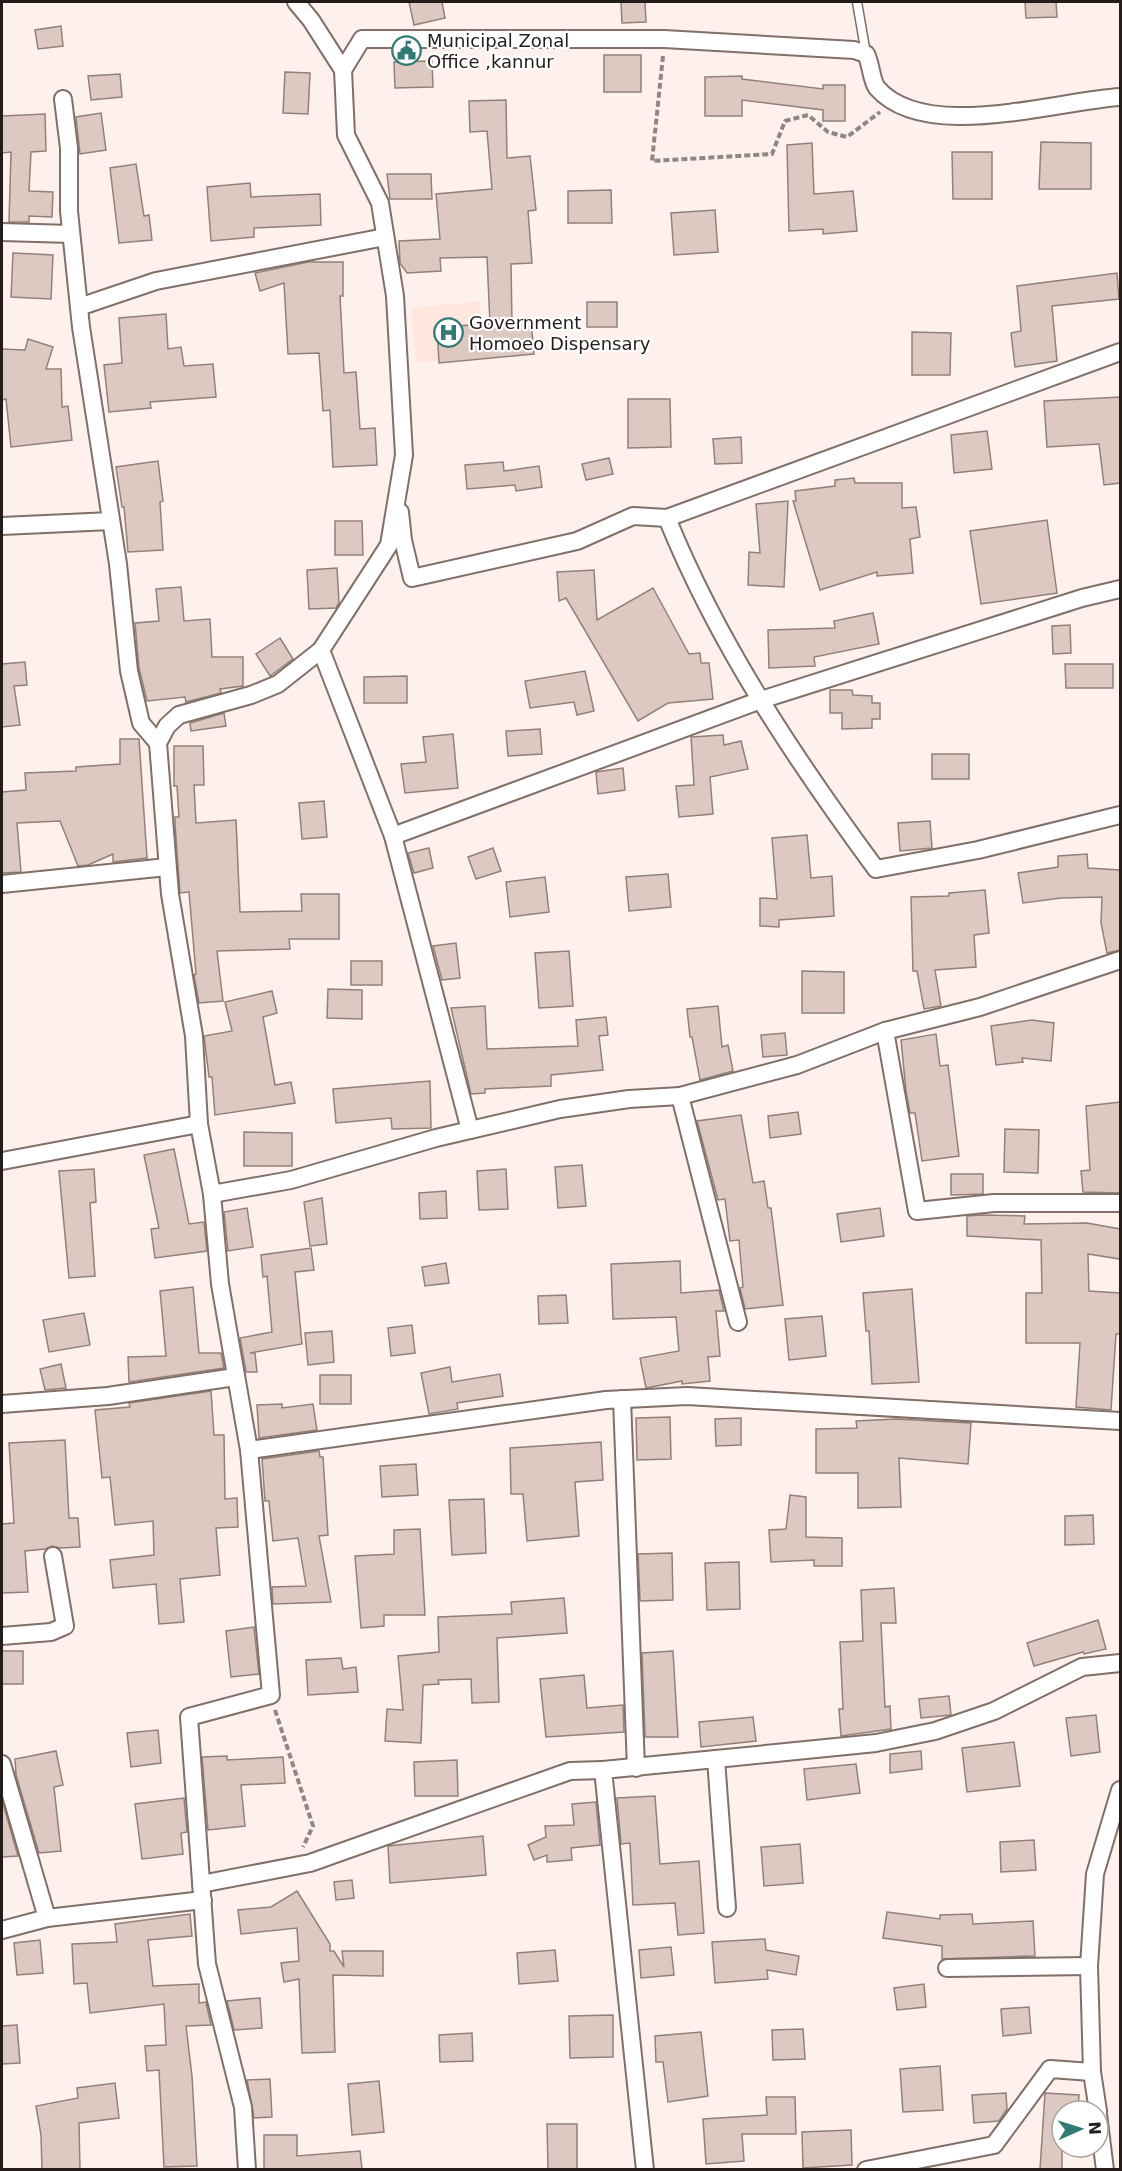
<svg xmlns="http://www.w3.org/2000/svg" width="1122" height="2171" font-family="'DejaVu Sans',sans-serif">
  <style>
    .built { fill: #ffe7df }
    .building { fill: #dec9c2; stroke: #928079; stroke-width: 1.5 }
    .lines { fill: none; stroke-linecap: round; stroke-linejoin: round }
    .lane-casing { stroke: #816f68; stroke-width: 11 }
    .street-casing { stroke: #816f68; stroke-width: 20 }
    .path { stroke: #908682; stroke-width: 4; stroke-dasharray: 6 3; stroke-linecap: butt }
    .lane { stroke: #fff; stroke-width: 8 }
    .street { stroke: #fff; stroke-width: 16 }
    .labels { text-anchor: middle; dominant-baseline: central; stroke-width: 4.5; stroke-linejoin: round; paint-order: stroke }
    .poi-label { font-size: 18px; fill: #231c19; stroke: #fff; text-anchor: start }
  </style>
  <rect width="100%" height="100%" fill="#fef1ed"/>
  <polygon class="built" points="480,301 486,355 417,363 411,308"/>
  <g class="building">
    <polygon points="409,2 442,2 445,18 414,25"/>
    <polygon points="621,2 645,2 646,22 622,23"/>
    <polygon points="1025,2 1056,2 1057,17 1026,18"/>
    <polygon points="61,26 63,46 38,49 35,30"/>
    <rect x="604" y="55" width="37" height="37"/>
    <polygon points="432,61 433,87 395,88 394,62"/>
    <polygon points="285,72 310,73 308,114 283,113"/>
    <polygon points="120,74 122,97 91,100 88,76"/>
    <polygon points="742,76 742,79 823,89 823,85 845,85 845,121 823,121 823,110 742,100 742,116 705,116 705,77"/>
    <polygon points="506,100 507,158 530,156 536,210 528,211 532,263 511,264 512,323 531,321 534,354 439,363 437,327 490,324 487,257 440,258 441,271 407,273 400,263 399,241 440,239 436,194 492,189 487,131 470,132 469,101"/>
    <polygon points="101,113 106,150 80,154 76,117"/>
    <polygon points="45,114 46,151 31,152 29,191 53,192 52,217 29,216 29,222 9,222 11,152 2,153 2,116"/>
    <polygon points="1041,142 1091,143 1091,189 1039,189"/>
    <polygon points="812,143 814,194 853,191 857,231 823,234 823,229 789,231 787,145"/>
    <polygon points="952,152 992,152 992,199 953,199"/>
    <polygon points="136,164 144,216 149,215 152,240 119,243 110,168"/>
    <polygon points="387,174 431,174 432,199 390,199"/>
    <polygon points="250,183 251,197 320,194 321,225 254,228 254,237 211,241 207,187"/>
    <polygon points="611,190 612,223 568,223 568,191"/>
    <polygon points="715,210 718,252 674,255 671,213"/>
    <polygon points="13,253 53,255 51,299 11,297"/>
    <polygon points="308,262 343,262 343,296 340,296 344,373 356,372 360,429 375,428 377,465 333,467 330,410 323,411 319,353 288,354 284,283 260,291 255,273"/>
    <polygon points="1117,273 1119,299 1052,306 1057,361 1015,367 1011,333 1021,331 1017,286"/>
    <rect x="587" y="302" width="30" height="25"/>
    <polygon points="166,314 168,349 181,347 184,366 213,364 216,397 150,402 151,408 109,412 104,365 122,363 119,318"/>
    <polygon points="912,332 951,333 950,375 912,375"/>
    <polygon points="28,339 53,347 46,369 61,369 62,407 68,406 72,440 11,447 6,399 2,400 2,349 25,350"/>
    <polygon points="1120,397 1120,483 1104,485 1099,444 1047,447 1044,401"/>
    <polygon points="628,399 670,399 671,447 628,448"/>
    <polygon points="987,431 992,469 954,473 951,435"/>
    <polygon points="741,437 742,463 715,464 713,439"/>
    <polygon points="609,458 613,474 586,480 582,464"/>
    <polygon points="158,461 163,501 160,502 163,550 128,552 124,507 122,507 116,467"/>
    <polygon points="503,462 504,471 539,466 542,487 516,491 515,485 467,489 465,465"/>
    <polygon points="854,478 855,483 902,483 902,508 916,507 920,537 910,539 913,573 877,576 877,572 820,590 793,501 796,501 795,491 835,486 835,480"/>
    <polygon points="788,501 784,587 748,585 749,552 760,553 756,504"/>
    <polygon points="1047,520 1057,593 981,604 970,531"/>
    <polygon points="335,521 362,521 363,555 335,555"/>
    <polygon points="337,568 339,603 336,608 309,609 307,570"/>
    <polygon points="594,570 597,620 653,588 689,654 700,653 701,663 709,663 713,699 668,703 638,721 566,598 559,601 557,572"/>
    <polygon points="181,587 184,621 210,619 212,657 243,657 243,686 220,689 221,693 186,702 185,697 147,701 139,668 135,623 159,621 156,589"/>
    <polygon points="873,613 879,644 814,657 815,666 769,668 768,630 835,628 834,621"/>
    <polygon points="1070,625 1071,653 1053,654 1052,626"/>
    <polygon points="280,638 293,659 270,676 256,654"/>
    <polygon points="25,662 27,685 14,686 20,725 2,727 2,664"/>
    <polygon points="1065,664 1113,664 1113,688 1066,688"/>
    <polygon points="585,671 594,711 577,715 574,702 530,708 525,681"/>
    <polygon points="407,676 407,703 364,703 364,677"/>
    <polygon points="830,690 852,690 853,695 872,696 872,703 880,703 880,719 872,719 872,728 842,729 842,713 830,713"/>
    <polygon points="224,713 226,726 191,731 190,723"/>
    <polygon points="540,729 542,754 508,756 506,731"/>
    <polygon points="453,734 458,788 405,793 401,764 426,762 423,737"/>
    <polygon points="723,735 724,745 741,741 748,769 710,777 713,814 679,817 676,786 694,785 691,737"/>
    <polygon points="120,739 139,739 147,858 113,862 113,854 88,865 78,866 60,821 17,823 21,872 2,873 2,792 26,790 25,773 76,771 76,767 120,764"/>
    <polygon points="174,746 203,746 204,785 194,785 196,823 236,820 240,912 302,911 301,894 339,894 339,939 289,939 290,949 217,951 223,1001 199,1003 194,975 196,974 189,892 180,893 175,824 175,817 179,817 177,786 174,786"/>
    <rect x="932" y="754" width="37" height="25"/>
    <polygon points="623,768 625,790 598,794 596,772"/>
    <polygon points="324,801 327,837 302,839 299,803"/>
    <polygon points="930,821 932,848 900,851 898,823"/>
    <polygon points="807,835 811,878 832,876 834,916 779,920 779,927 760,926 760,898 777,899 772,838"/>
    <polygon points="429,848 433,868 414,873 408,853"/>
    <polygon points="493,848 501,871 476,879 468,857"/>
    <polygon points="1087,854 1088,868 1120,870 1120,950 1107,953 1101,923 1102,897 1061,898 1023,903 1018,873 1058,867 1058,856"/>
    <polygon points="668,874 671,907 629,911 626,877"/>
    <polygon points="545,877 549,912 510,917 506,882"/>
    <polygon points="985,890 989,933 974,935 976,967 935,970 941,1006 924,1009 917,971 913,971 911,897 949,896 949,893"/>
    <polygon points="456,943 460,978 442,980 433,946"/>
    <polygon points="569,951 573,1006 539,1008 535,953"/>
    <rect x="351" y="961" width="31" height="24"/>
    <polygon points="802,971 844,972 844,1013 802,1013"/>
    <polygon points="328,989 362,990 362,1019 327,1018"/>
    <polygon points="272,991 277,1013 263,1017 275,1085 291,1082 295,1103 215,1115 212,1077 209,1077 204,1036 232,1031 225,1002"/>
    <polygon points="485,1006 487,1049 578,1046 576,1020 606,1017 608,1035 599,1036 603,1070 551,1075 551,1086 485,1089 485,1093 471,1094 451,1008"/>
    <polygon points="718,1006 722,1047 728,1045 733,1071 700,1080 692,1037 690,1037 687,1009"/>
    <polygon points="1032,1020 1054,1023 1051,1061 1022,1058 1023,1062 996,1065 991,1026"/>
    <polygon points="785,1033 787,1055 763,1057 761,1035"/>
    <polygon points="936,1034 940,1066 948,1065 959,1156 922,1161 915,1113 910,1113 906,1091 901,1040"/>
    <polygon points="430,1081 431,1128 392,1129 391,1118 336,1123 333,1089"/>
    <polygon points="1120,1102 1120,1193 1083,1192 1081,1171 1090,1170 1086,1106"/>
    <polygon points="798,1112 801,1134 770,1138 768,1116"/>
    <polygon points="741,1115 753,1183 764,1181 768,1208 771,1208 783,1305 745,1309 740,1288 743,1287 739,1240 730,1241 725,1199 718,1200 697,1121"/>
    <polygon points="1005,1129 1039,1130 1038,1173 1004,1172"/>
    <polygon points="244,1132 292,1133 292,1166 244,1166"/>
    <polygon points="174,1149 189,1224 204,1222 207,1251 155,1258 151,1229 159,1228 144,1155"/>
    <polygon points="582,1165 586,1206 558,1208 555,1167"/>
    <polygon points="94,1169 96,1202 90,1203 95,1276 69,1278 59,1171"/>
    <polygon points="506,1169 508,1209 479,1210 477,1171"/>
    <polygon points="951,1174 983,1174 983,1194 951,1195"/>
    <polygon points="446,1191 447,1218 420,1219 419,1193"/>
    <polygon points="322,1198 327,1244 310,1246 304,1202"/>
    <polygon points="247,1208 253,1247 228,1251 224,1212"/>
    <polygon points="880,1208 884,1236 841,1242 837,1214"/>
    <polygon points="983,1215 1025,1216 1024,1224 1087,1223 1120,1229 1120,1259 1088,1254 1089,1291 1120,1293 1120,1334 1116,1334 1111,1410 1076,1407 1080,1343 1026,1343 1026,1293 1042,1293 1041,1240 967,1236 967,1216"/>
    <polygon points="311,1248 314,1270 295,1272 302,1344 250,1353 255,1353 257,1372 246,1372 240,1338 272,1332 267,1276 263,1277 261,1255"/>
    <polygon points="680,1261 681,1293 719,1290 724,1311 716,1311 720,1356 708,1357 710,1381 682,1384 682,1381 646,1388 640,1358 679,1351 676,1317 613,1319 611,1264"/>
    <polygon points="446,1263 449,1283 425,1286 422,1267"/>
    <polygon points="193,1287 199,1353 221,1353 224,1368 129,1382 128,1357 166,1356 160,1291"/>
    <polygon points="912,1289 919,1382 872,1384 869,1331 866,1331 863,1293"/>
    <polygon points="566,1295 568,1323 539,1324 538,1296"/>
    <polygon points="84,1313 90,1345 49,1352 43,1320"/>
    <polygon points="822,1316 826,1356 789,1360 785,1319"/>
    <polygon points="412,1325 415,1353 391,1356 388,1328"/>
    <polygon points="332,1331 334,1362 308,1365 305,1333"/>
    <polygon points="61,1364 66,1388 45,1390 40,1369"/>
    <polygon points="450,1367 452,1382 500,1374 503,1396 457,1403 458,1409 429,1414 421,1373"/>
    <rect x="320" y="1375" width="31" height="29"/>
    <polygon points="211,1391 214,1435 224,1435 225,1499 237,1498 238,1527 216,1528 220,1575 180,1579 184,1622 159,1624 156,1584 113,1588 110,1560 154,1555 153,1521 115,1525 110,1477 102,1478 95,1410 130,1407 129,1403"/>
    <polygon points="282,1404 282,1408 313,1404 317,1430 259,1438 257,1405"/>
    <polygon points="670,1417 671,1459 637,1460 636,1418"/>
    <polygon points="741,1418 741,1445 716,1446 715,1419"/>
    <polygon points="896,1419 971,1423 968,1464 899,1458 901,1507 858,1508 858,1473 816,1473 816,1429 857,1428 856,1421"/>
    <polygon points="65,1440 69,1518 78,1518 80,1547 60,1548 52,1546 45,1549 25,1551 28,1592 2,1593 2,1524 14,1523 9,1443"/>
    <polygon points="601,1442 603,1480 575,1482 579,1536 527,1541 523,1494 511,1494 510,1448"/>
    <polygon points="319,1451 320,1457 323,1457 328,1535 319,1536 331,1602 273,1604 272,1587 306,1586 298,1538 273,1541 269,1501 265,1501 262,1459"/>
    <polygon points="416,1464 418,1495 382,1497 380,1466"/>
    <polygon points="790,1495 806,1497 806,1537 842,1538 842,1566 814,1566 814,1560 771,1562 769,1530 786,1529"/>
    <polygon points="484,1499 486,1553 452,1555 449,1500"/>
    <polygon points="1093,1515 1094,1544 1065,1545 1065,1516"/>
    <polygon points="420,1529 425,1615 384,1615 384,1626 361,1628 355,1556 394,1554 394,1530"/>
    <polygon points="672,1553 673,1600 640,1601 638,1554"/>
    <polygon points="739,1562 740,1609 707,1610 705,1563"/>
    <polygon points="894,1588 896,1623 881,1623 885,1707 890,1706 891,1729 841,1736 839,1709 843,1709 840,1642 863,1641 861,1590"/>
    <polygon points="564,1598 567,1633 497,1638 499,1702 472,1703 471,1679 438,1680 439,1684 423,1685 421,1743 385,1741 387,1709 403,1710 398,1656 439,1652 438,1617 512,1614 511,1602"/>
    <polygon points="1098,1620 1106,1649 1084,1654 1083,1652 1034,1666 1027,1643"/>
    <polygon points="254,1627 259,1674 231,1677 226,1631"/>
    <rect x="2" y="1651" width="21" height="33"/>
    <polygon points="673,1651 678,1737 645,1737 642,1653"/>
    <polygon points="341,1658 343,1669 356,1667 358,1692 308,1695 306,1660"/>
    <polygon points="584,1675 587,1708 623,1705 624,1732 546,1737 540,1679"/>
    <polygon points="949,1696 951,1715 921,1718 919,1699"/>
    <polygon points="1096,1715 1100,1752 1071,1756 1066,1718"/>
    <polygon points="753,1717 756,1741 701,1747 699,1722"/>
    <polygon points="158,1730 161,1763 131,1767 127,1733"/>
    <polygon points="1014,1742 1020,1786 967,1792 962,1748"/>
    <polygon points="56,1751 63,1785 54,1787 61,1851 39,1853 16,1775 15,1759"/>
    <polygon points="921,1751 922,1769 890,1773 890,1754"/>
    <polygon points="227,1756 227,1760 283,1757 285,1783 241,1785 245,1826 208,1830 202,1757"/>
    <polygon points="457,1760 458,1796 415,1796 414,1762"/>
    <polygon points="856,1764 860,1793 807,1800 804,1769"/>
    <polygon points="655,1796 660,1864 699,1861 704,1933 678,1935 675,1903 633,1905 630,1843 621,1844 617,1798"/>
    <polygon points="184,1798 187,1832 181,1833 183,1854 142,1859 135,1804"/>
    <polygon points="2,1800 18,1856 2,1857"/>
    <polygon points="596,1802 600,1845 571,1848 572,1860 547,1862 547,1855 534,1860 528,1845 546,1837 545,1826 574,1825 572,1804"/>
    <polygon points="483,1836 486,1875 390,1883 388,1846"/>
    <polygon points="1034,1840 1036,1870 1001,1872 1000,1842"/>
    <polygon points="800,1844 803,1883 764,1886 761,1847"/>
    <polygon points="352,1880 354,1898 336,1900 334,1882"/>
    <polygon points="297,1891 330,1944 330,1951 334,1951 344,1967 342,1951 383,1951 383,1976 333,1975 335,2052 302,2053 299,1979 284,1982 281,1963 299,1961 297,1928 241,1934 238,1910 271,1907"/>
    <polygon points="887,1912 940,1919 940,1915 972,1914 973,1924 1033,1921 1035,1956 942,1959 942,1946 883,1938"/>
    <polygon points="190,1914 192,1936 148,1940 153,1986 199,1984 199,2003 206,2002 211,2025 186,2026 192,2076 197,2166 164,2167 159,2070 147,2071 145,2046 166,2045 164,2004 90,2013 87,1983 74,1984 72,1944 117,1942 115,1924"/>
    <polygon points="765,1939 766,1950 799,1956 796,1975 767,1970 768,1979 715,1983 712,1942"/>
    <polygon points="40,1940 43,1973 17,1975 14,1943"/>
    <polygon points="671,1947 674,1975 641,1978 639,1950"/>
    <polygon points="555,1950 558,1981 519,1984 517,1953"/>
    <polygon points="924,1984 926,2007 897,2010 894,1988"/>
    <polygon points="260,1998 262,2028 234,2030 227,2001"/>
    <polygon points="1029,2007 1031,2033 1003,2036 1001,2009"/>
    <polygon points="613,2015 613,2057 570,2058 569,2016"/>
    <polygon points="17,2025 20,2063 2,2064 2,2026"/>
    <polygon points="803,2029 805,2059 773,2060 772,2030"/>
    <polygon points="701,2032 708,2096 668,2102 663,2062 656,2062 655,2036"/>
    <polygon points="472,2033 473,2061 440,2062 439,2035"/>
    <polygon points="940,2066 943,2110 903,2112 900,2069"/>
    <polygon points="270,2079 272,2117 254,2118 247,2080"/>
    <polygon points="379,2081 384,2132 352,2135 348,2084"/>
    <polygon points="115,2083 119,2118 79,2123 80,2169 42,2169 41,2135 36,2106 78,2098 77,2088"/>
    <polygon points="1006,2093 1007,2109 999,2121 974,2123 972,2095"/>
    <polygon points="1045,2093 1079,2095 1078,2111 1062,2111 1062,2169 1040,2169"/>
    <polygon points="766,2097 795,2097 796,2134 742,2134 744,2161 706,2164 703,2119 767,2115"/>
    <polygon points="547,2124 577,2124 577,2169 548,2169"/>
    <polygon points="851,2130 852,2165 803,2168 802,2132"/>
    <polygon points="264,2135 297,2135 297,2156 360,2151 362,2169 264,2169"/>
  </g>
  <g class="lines">
    <defs>
      <polyline id="lane" points="857,2 866,54"/>
      <g id="street">
        <polyline points="296,2 311,20 343,70 346,135 380,203 395,296 404,455 389,545 321,650 278,684 251,695 179,715 167,726 158,743 170,894 194,1036 199,1124 212,1194 291,1180 436,1138 560,1109 629,1099 680,1096 797,1065 885,1031 980,1007 1120,960"/>
        <path d="M343,70L362,39H664L854,50L866,54C871,63 871,80 877,88C925,143 1055,101 1120,97"/>
        <polyline points="63,99 69,148 69,211 81,327 118,564 129,671 141,723 158,743"/>
        <polyline points="2,232 71,234"/>
        <polyline points="79,307 156,281 385,237"/>
        <path d="M400,512L403,540L412,578L577,541L633,516L667,518C718,644 795,759 876,869L978,850L1120,815"/>
        <polyline points="667,518 1120,352"/>
        <polyline points="2,526 111,521"/>
        <polyline points="321,650 393,836 470,1130"/>
        <polyline points="393,836 761,700 1082,598 1120,589"/>
        <polyline points="2,884 167,867"/>
        <polyline points="885,1031 917,1211 994,1203 1120,1203"/>
        <polyline points="680,1096 738,1322"/>
        <polyline points="2,1161 199,1124"/>
        <polyline points="212,1194 220,1284 249,1450 271,1695 189,1717 207,1964 243,2107 247,2170"/>
        <polyline points="622,1399 636,1768"/>
        <polyline points="2,1404 108,1396 235,1377"/>
        <polyline points="249,1450 606,1400 687,1396 1120,1421"/>
        <polyline points="2,1636 51,1632 65,1626 53,1556"/>
        <polyline points="2,1764 47,1918 203,1900"/>
        <polyline points="201,1884 310,1863 570,1771 603,1770"/>
        <polyline points="727,1908 716,1759 876,1743 935,1731 994,1711 1082,1667 1120,1663"/>
        <polyline points="2,1930 47,1918"/>
        <polyline points="947,1968 1089,1966"/>
        <polyline points="1098,2111 1092,2072 1089,1966 1095,1874 1120,1790"/>
        <polyline points="1098,2114 1105,2170"/>
        <polyline points="645,2170 603,1770 716,1759"/>
        <polyline points="866,2170 994,2145 1050,2069 1092,2072"/>
      </g>
    </defs>
    <use href="#lane" class="lane-casing"/>
    <use href="#street" class="street-casing"/>
    <g class="path">
      <polyline points="663,56 652,161 772,154 785,121 808,115 828,132 847,137 880,112"/>
      <polyline points="275,1710 313,1826 303,1847"/>
    </g>
    <use href="#lane" class="lane"/>
    <use href="#street" class="street"/>
  </g>
  <defs>
    <symbol id="civic-ring" viewBox="-11 -11 22 22"><circle r="9.5" fill="#fff" stroke="#317a76" stroke-width="1.5"/><path d="M-.6-6.5H3V-4.5H.6V-3L4-1V1h2V6H-6V1h2V-1L-.6-3ZM-1.2 2.5V6h2.4V2.5Z" fill="#317a76"/></symbol>
    <symbol id="hospital-ring" viewBox="-11 -11 22 22"><circle r="9.5" fill="#fff" stroke="#317a76" stroke-width="1.5"/><path d="M-5-5h3v3.5h4V-5h3V5h-3V1.5h-4V5h-3Z" fill="#317a76"/></symbol>
  </defs>
  <g fill-rule="evenodd">
    <use href="#civic-ring" x="390" y="34" width="33" height="33"/>
    <use href="#hospital-ring" x="432" y="316" width="33" height="33"/>
  </g>
  <g class="labels">
    <g class="poi-label">
      <text x="427" y="40">Municipal Zonal<tspan x="427" dy="21">Office ,kannur</tspan></text>
      <text x="469" y="322">Government<tspan x="469" dy="21">Homoeo Dispensary</tspan></text>
    </g>
  </g>
  <rect width="1122" height="2171" fill="none" stroke="#231c19" stroke-width="6"/>
  <g transform="translate(1080 2129) rotate(87)"><circle r="28" fill="#ffffff" stroke="#a7a4a3" stroke-width="1.5"/>
  <path d="M0-4.5L10 22L0 15L-10 22Z" fill="#317a76"/>
  <text y="-9" font-size="16" font-weight="bold" text-anchor="middle" fill="#231c19">N</text>
  </g>
</svg>
